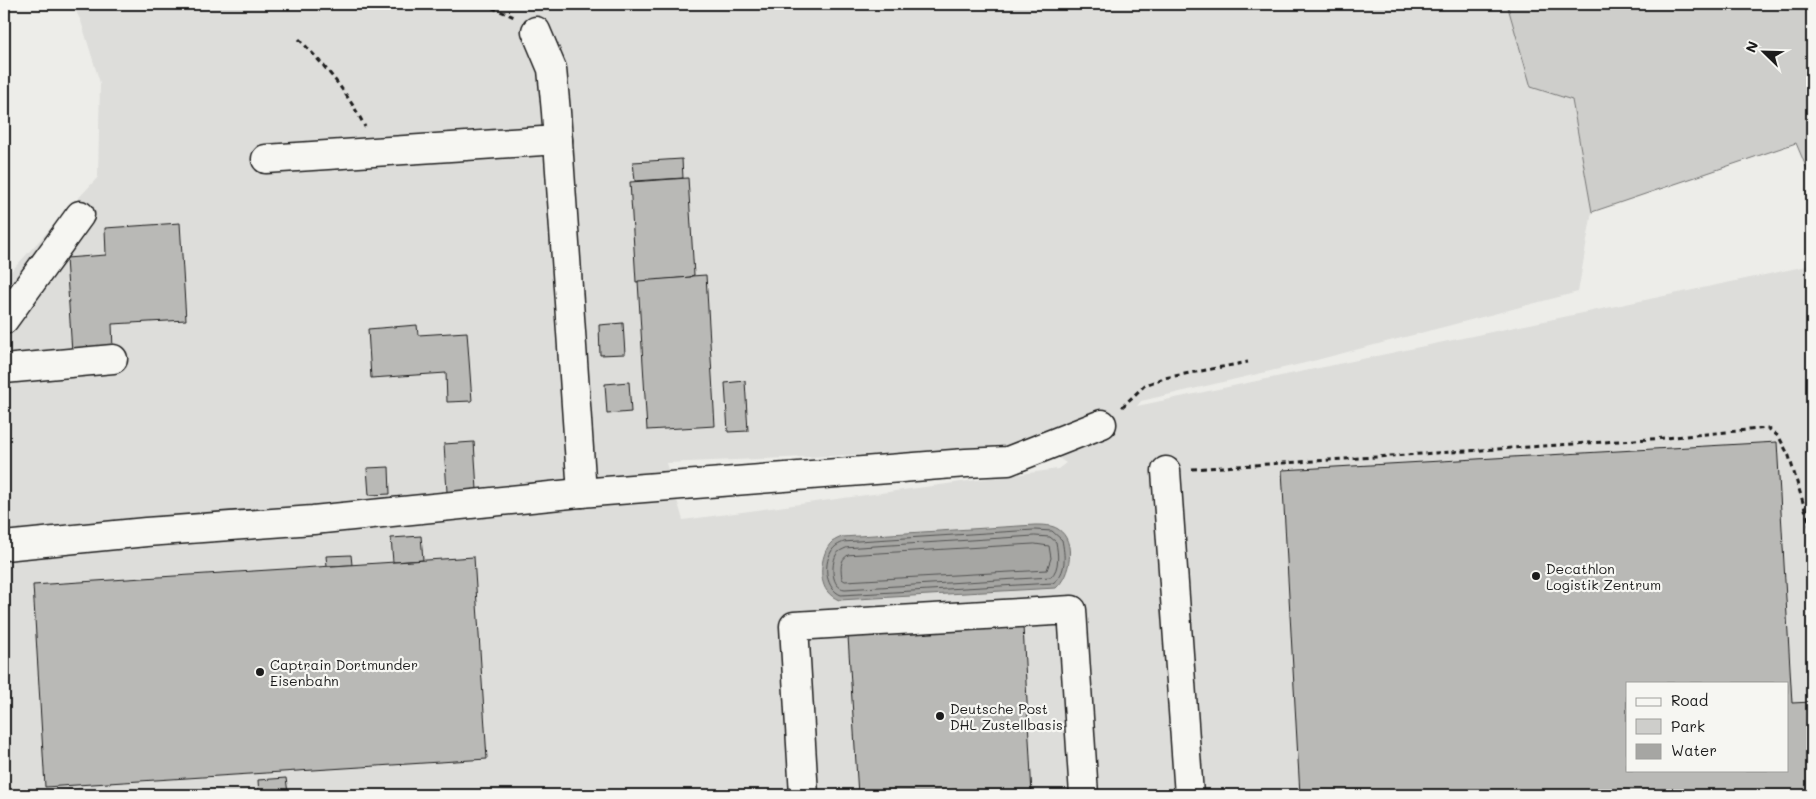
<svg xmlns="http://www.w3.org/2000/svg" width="1816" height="799" font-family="Mali,sans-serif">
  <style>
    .built { fill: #ddddda; fill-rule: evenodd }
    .green { fill: #cececb; stroke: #757574 }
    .water { fill: #a6a6a3; stroke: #6f6f6d }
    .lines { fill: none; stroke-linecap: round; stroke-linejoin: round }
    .shore { stroke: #535352; stroke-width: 1 }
    .building { fill: #b9b9b6; stroke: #1c1c1c; fill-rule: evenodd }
    .minor-casing { stroke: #1c1c1c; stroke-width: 31 }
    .path { stroke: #1c1c1c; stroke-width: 3; stroke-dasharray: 5 4; stroke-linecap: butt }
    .minor { stroke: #f6f6f2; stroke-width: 28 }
    .poi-dot { fill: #1c1c1c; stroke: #f6f6f2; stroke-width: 2 }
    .labels { text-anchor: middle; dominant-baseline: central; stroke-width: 4.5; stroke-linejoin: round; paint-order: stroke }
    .poi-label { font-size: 14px; fill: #1c1c1c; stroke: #f6f6f2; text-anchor: start }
  </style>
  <rect width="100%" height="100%" fill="#edede9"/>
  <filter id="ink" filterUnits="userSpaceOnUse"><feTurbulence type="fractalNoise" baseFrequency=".02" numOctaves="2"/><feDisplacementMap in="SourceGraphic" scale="10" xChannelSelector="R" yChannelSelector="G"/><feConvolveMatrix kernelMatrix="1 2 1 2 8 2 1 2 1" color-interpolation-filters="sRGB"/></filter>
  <g filter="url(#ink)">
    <path class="built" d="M72,4H1507L1531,87L1572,100L1592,212L1578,292L1305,363L1141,401L1137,406L1812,265V795H11L4,677V279L98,177L100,83L81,21ZM1033,440L1066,463L1058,469L683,520L666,463L992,449ZM1627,683H1787V770H1627Z"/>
    <polygon class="green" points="1507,4 1812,4 1812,181 1796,143 1592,212 1572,100 1531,87"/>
    <path class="water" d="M1035,525C1043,525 1052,525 1058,529C1077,541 1070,576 1056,588L839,600C834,598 830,595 827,591C818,579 821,552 832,542C835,540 839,538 842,537Z"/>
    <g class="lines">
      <g class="shore">
        <path d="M1035,530L1052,531L1062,540C1065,555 1067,573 1053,583L841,595C826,589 823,566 831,552C834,546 839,544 844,542Z"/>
        <path d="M1035,536L1050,537L1056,542C1058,554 1060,568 1051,577L845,589C831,588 831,565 836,555C838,551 842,550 846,548Z"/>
        <path d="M1035,544L1049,546L1051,558L1047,570L845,581L842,579C841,570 839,560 848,555Z"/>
      </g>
    </g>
    <g class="building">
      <polygon points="682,159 683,178 635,181 633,162"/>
      <polygon points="688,178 694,275 691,276 691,277 636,282 630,182"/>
      <polygon points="180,223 186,320 112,324 113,350 72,353 66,258 106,255 105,228"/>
      <polygon points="706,275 715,426 647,430 638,281 691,277 691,276"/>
      <polygon points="623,323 625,354 600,355 599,325"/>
      <polygon points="417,325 418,335 467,332 472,401 447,402 446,373 371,378 368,329"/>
      <polygon points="745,381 748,431 728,432 725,383"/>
      <polygon points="629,382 631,412 607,414 605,384"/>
      <polygon points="474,442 477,490 447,492 444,444"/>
      <path d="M1777,442L1792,703L1812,702V795H1300L1282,470ZM1627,683H1787V770H1627Z"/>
      <polygon points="389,467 390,494 369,495 367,468"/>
      <polygon points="421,536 423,560 393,562 391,538"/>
      <polygon points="351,555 352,565 327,566 326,556"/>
      <polygon points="474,557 487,759 45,787 33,585"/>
      <polygon points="1023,626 1032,795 858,795 848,636"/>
      <polygon points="286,778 288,793 281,793 281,795 259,795 258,780"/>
      <polygon points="82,789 82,795 59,795 59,791"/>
    </g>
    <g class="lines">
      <defs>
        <g id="minor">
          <polyline points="536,31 552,69 556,112 582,493"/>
          <polyline points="266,159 558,140"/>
          <polyline points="4,320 80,215"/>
          <polyline points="4,369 113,359"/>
          <polyline points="1166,471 1189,795"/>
          <polyline points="4,546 146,532 313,520 580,493 966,463 1008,461 1102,424"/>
          <polyline points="804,795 794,626 1072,610 1084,795"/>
        </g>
      </defs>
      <use href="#minor" class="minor-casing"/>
      <g class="path">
        <polyline points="484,4 514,17"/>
        <path d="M299,39C325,66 348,93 365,127"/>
        <polyline points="1122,407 1145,385 1164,378 1248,362"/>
        <polyline points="1192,469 1665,438 1768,428 1779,437 1789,456 1812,532"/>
      </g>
      <use href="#minor" class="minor"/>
    </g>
  </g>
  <g class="poi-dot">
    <circle cx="1536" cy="576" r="5"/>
    <circle cx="260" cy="672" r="5"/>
    <circle cx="940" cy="716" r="5"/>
  </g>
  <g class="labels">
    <g class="poi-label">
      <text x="1546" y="568">Decathlon<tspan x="1546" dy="16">Logistik Zentrum</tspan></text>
      <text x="270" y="664">Captrain Dortmunder<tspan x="270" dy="16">Eisenbahn</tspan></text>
      <text x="950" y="708">Deutsche Post<tspan x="950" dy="16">DHL Zustellbasis</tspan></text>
    </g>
  </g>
  <rect width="1816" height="799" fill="none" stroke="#f6f6f2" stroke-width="20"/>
  <rect x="10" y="10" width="1796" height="779" fill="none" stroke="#1c1c1c" stroke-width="2" filter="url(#ink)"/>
  <rect x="1626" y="682" width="162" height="90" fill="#f6f6f2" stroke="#9f9f9c"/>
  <rect x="1636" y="698" width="25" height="8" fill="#f6f6f2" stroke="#9f9f9c"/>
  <text x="1671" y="706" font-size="15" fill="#1c1c1c">Road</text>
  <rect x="1636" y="719" width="25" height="15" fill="#cececb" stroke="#9f9f9c"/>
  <text x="1671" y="732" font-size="15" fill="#1c1c1c">Park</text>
  <rect x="1636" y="744" width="25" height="15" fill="#a6a6a3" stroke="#9f9f9c"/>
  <text x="1671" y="756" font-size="15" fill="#1c1c1c">Water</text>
  <g transform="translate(1764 52) rotate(293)" stroke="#f6f6f2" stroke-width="4" paint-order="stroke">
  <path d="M0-4L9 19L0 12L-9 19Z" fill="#1c1c1c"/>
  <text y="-8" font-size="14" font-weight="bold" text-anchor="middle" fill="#1c1c1c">N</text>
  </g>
</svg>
